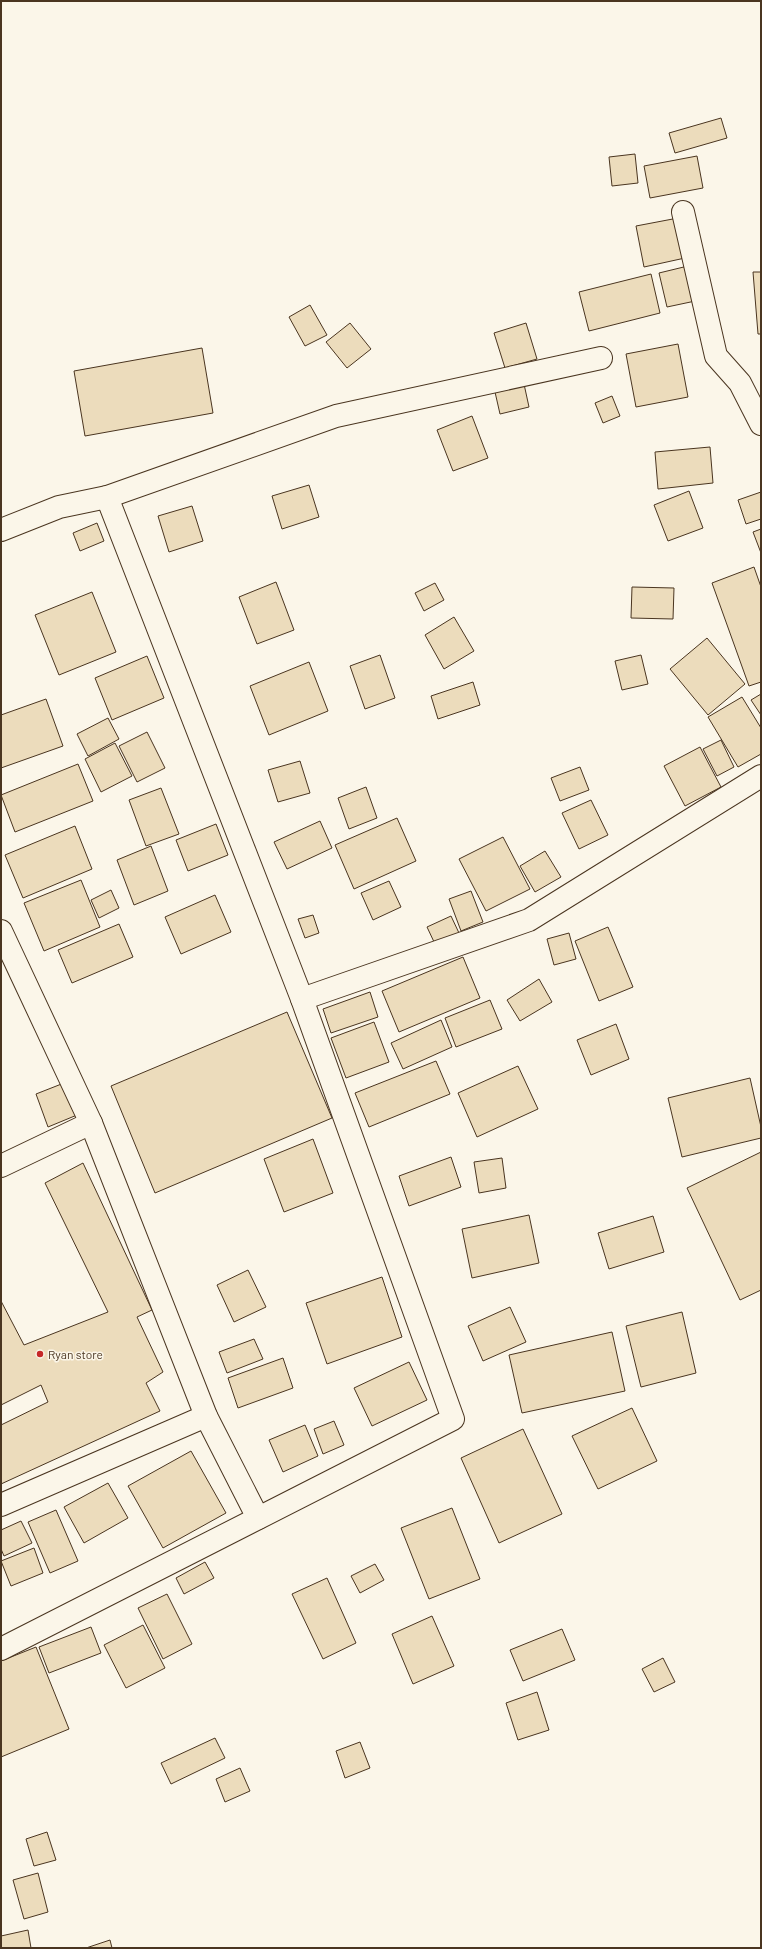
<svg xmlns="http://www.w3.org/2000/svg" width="762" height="1949" font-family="Barlow,sans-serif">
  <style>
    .building { fill: #ecdcbc; stroke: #4a3520 }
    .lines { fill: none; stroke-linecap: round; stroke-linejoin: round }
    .minor-casing { stroke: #4a3520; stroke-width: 24 }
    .minor { stroke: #fbf6e9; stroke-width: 22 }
    .poi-dot { fill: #c62828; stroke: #fbf6e9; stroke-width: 1.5 }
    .labels { text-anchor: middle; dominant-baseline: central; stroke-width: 3; stroke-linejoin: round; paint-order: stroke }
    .poi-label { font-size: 12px; fill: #4a3520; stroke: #fbf6e9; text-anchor: start }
  </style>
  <rect width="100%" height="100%" fill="#fbf6e9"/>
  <g class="building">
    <polygon points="721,118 727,138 675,153 669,133"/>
    <polygon points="635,154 638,183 612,186 609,157"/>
    <polygon points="697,156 703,188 650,198 644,166"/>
    <polygon points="678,218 685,258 644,267 636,226"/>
    <polygon points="692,265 700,300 667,307 659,273"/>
    <polygon points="753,272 761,272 761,334 758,334"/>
    <polygon points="651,274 660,313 589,331 579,292"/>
    <polygon points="310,305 327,335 305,346 289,317"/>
    <polygon points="350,323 371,349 347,368 326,342"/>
    <polygon points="526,323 537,359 505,368 494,333"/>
    <polygon points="678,344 688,397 636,407 626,354"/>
    <polygon points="202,348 213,413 85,436 74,371"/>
    <polygon points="524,384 529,407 500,414 495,392"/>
    <polygon points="612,396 620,416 603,423 595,403"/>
    <polygon points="472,416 488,458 453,471 437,430"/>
    <polygon points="710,447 713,483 658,489 655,452"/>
    <polygon points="309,485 319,517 282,529 272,496"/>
    <polygon points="689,491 703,528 668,541 654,505"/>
    <polygon points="761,492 761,519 746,524 738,500"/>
    <polygon points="192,506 203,541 169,552 158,516"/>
    <polygon points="97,523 104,541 80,551 73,533"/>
    <polygon points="761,529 761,553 753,532"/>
    <polygon points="754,567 761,587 761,682 749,686 712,583"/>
    <polygon points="276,582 294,630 257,644 239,597"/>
    <polygon points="435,583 444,600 424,611 415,593"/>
    <polygon points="632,587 674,588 673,619 631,618"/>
    <polygon points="92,592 116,652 59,675 35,615"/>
    <polygon points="454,617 474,651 444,669 425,635"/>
    <polygon points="707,638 745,684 708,715 670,669"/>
    <polygon points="380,655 395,698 365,709 350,666"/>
    <polygon points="641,655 648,684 622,690 615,661"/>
    <polygon points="147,656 164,698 112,720 95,678"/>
    <polygon points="309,662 328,711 269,735 250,686"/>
    <polygon points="473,682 480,705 438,719 431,696"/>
    <polygon points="761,694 761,715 751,700"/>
    <polygon points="742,697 761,728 761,754 738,767 708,717"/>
    <polygon points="46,699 63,746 1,768 1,715"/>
    <polygon points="108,718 119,739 88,756 77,734"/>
    <polygon points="147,732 165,768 137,782 119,746"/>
    <polygon points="721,740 734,767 717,776 703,749"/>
    <polygon points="115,743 132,776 101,792 85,759"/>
    <polygon points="700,747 721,787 685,806 664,766"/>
    <polygon points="300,761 310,793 278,802 268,770"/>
    <polygon points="78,764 93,801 15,832 1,795"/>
    <polygon points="580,767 589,790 560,801 551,778"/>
    <polygon points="366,787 377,818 349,829 338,798"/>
    <polygon points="161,788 179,834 146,846 129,800"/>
    <polygon points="591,800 608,835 579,849 562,813"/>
    <polygon points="397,818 416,861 354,889 335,845"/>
    <polygon points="320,821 332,848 287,869 274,842"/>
    <polygon points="216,824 228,855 188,871 176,840"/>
    <polygon points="75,826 92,869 23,898 5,855"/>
    <polygon points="503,837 530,889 486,911 459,859"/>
    <polygon points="151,846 168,891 134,905 117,860"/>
    <polygon points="545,851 561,877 535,892 520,866"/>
    <polygon points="81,880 100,927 44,951 24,903"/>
    <polygon points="389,881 401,907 373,920 361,893"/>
    <polygon points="111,890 119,908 99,918 91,900"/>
    <polygon points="471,891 483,922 461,931 449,899"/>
    <polygon points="215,895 231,932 181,954 165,917"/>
    <polygon points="313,915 319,933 305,938 298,919"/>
    <polygon points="451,916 459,933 435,944 427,927"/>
    <polygon points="119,924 133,957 72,983 58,950"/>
    <polygon points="608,927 633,987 599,1001 575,941"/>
    <polygon points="569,933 576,959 554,965 547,939"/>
    <polygon points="463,957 480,998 399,1032 382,991"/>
    <polygon points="539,979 552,1002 520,1021 507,1000"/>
    <polygon points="370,992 378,1017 331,1033 323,1009"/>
    <polygon points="490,1000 502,1029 456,1047 445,1018"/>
    <polygon points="287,1012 332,1118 155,1193 111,1086"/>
    <polygon points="441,1020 452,1047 403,1069 391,1043"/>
    <polygon points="374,1022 389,1062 346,1078 331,1038"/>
    <polygon points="616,1024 629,1059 591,1075 577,1040"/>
    <polygon points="436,1061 450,1094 369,1127 355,1093"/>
    <polygon points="518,1066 538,1109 477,1137 458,1093"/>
    <polygon points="750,1078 761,1127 761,1138 682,1157 668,1098"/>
    <polygon points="64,1083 77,1115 48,1127 36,1094"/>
    <polygon points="313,1139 333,1193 284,1212 264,1159"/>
    <polygon points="761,1152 761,1290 740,1300 687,1188"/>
    <polygon points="451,1157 461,1187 409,1206 399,1176"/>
    <polygon points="502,1158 506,1188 479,1193 474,1162"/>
    <polygon points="83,1163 152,1310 137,1317 163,1372 146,1383 160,1411 1,1484 1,1425 48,1402 41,1385 1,1405 1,1301 24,1345 108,1312 45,1183"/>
    <polygon points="529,1215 539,1263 472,1278 462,1229"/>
    <polygon points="653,1216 664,1252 609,1269 598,1233"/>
    <polygon points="248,1270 266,1307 234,1322 217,1285"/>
    <polygon points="382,1277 402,1337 327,1364 306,1303"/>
    <polygon points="510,1307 526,1342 483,1361 468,1326"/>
    <polygon points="682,1312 696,1373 641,1387 626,1326"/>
    <polygon points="612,1332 625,1391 522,1413 509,1355"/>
    <polygon points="254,1339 263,1359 227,1373 219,1352"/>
    <polygon points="283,1358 293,1388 238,1408 228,1378"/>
    <polygon points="409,1362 427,1400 372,1426 354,1388"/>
    <polygon points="632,1408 657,1461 598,1489 572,1436"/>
    <polygon points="334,1421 344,1445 323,1454 314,1429"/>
    <polygon points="305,1425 318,1456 283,1472 269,1440"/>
    <polygon points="523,1429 562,1514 499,1543 461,1458"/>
    <polygon points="191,1451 226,1513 163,1548 128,1486"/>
    <polygon points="108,1483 128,1518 84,1543 64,1507"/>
    <polygon points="452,1508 480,1579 429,1599 401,1528"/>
    <polygon points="56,1510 78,1561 50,1573 28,1522"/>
    <polygon points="21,1521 32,1543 4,1556 1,1549 1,1530"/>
    <polygon points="34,1548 43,1573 11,1586 1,1561"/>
    <polygon points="205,1562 214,1578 184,1594 176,1578"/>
    <polygon points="375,1564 384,1580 360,1593 351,1576"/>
    <polygon points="327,1578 356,1643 323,1659 292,1594"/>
    <polygon points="167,1594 192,1644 163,1659 138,1608"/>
    <polygon points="432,1616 454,1666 413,1684 392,1634"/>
    <polygon points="143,1625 165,1668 126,1688 104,1645"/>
    <polygon points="91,1627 101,1653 49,1673 39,1647"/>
    <polygon points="562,1629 575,1660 523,1681 510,1650"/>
    <polygon points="36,1647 69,1729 1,1757 1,1661"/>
    <polygon points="663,1658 675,1682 654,1692 642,1669"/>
    <polygon points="537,1692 549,1730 518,1740 506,1703"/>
    <polygon points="215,1738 225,1758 171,1784 161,1763"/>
    <polygon points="360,1742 370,1768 345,1778 336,1751"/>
    <polygon points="240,1768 250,1791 225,1802 216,1779"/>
    <polygon points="47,1832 56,1860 34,1866 26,1839"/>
    <polygon points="38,1873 48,1912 24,1919 13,1880"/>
    <polygon points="28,1930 31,1948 1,1948 1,1936"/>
    <polygon points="110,1940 112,1948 86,1948"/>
  </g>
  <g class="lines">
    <defs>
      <g id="minor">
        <polyline points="683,212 716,356 740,383 761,424"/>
        <polyline points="1,530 59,507 107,497 336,416 601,358"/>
        <polyline points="1,931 91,1123 206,1416 258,1518"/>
        <polyline points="302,999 529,920 761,776"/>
        <polyline points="1,1166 91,1123"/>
        <polyline points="1,1505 206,1416"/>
        <polyline points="1,1649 453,1419 302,999 107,497"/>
      </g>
    </defs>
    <use href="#minor" class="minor-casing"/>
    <use href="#minor" class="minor"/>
  </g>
  <circle class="poi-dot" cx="40" cy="1354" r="4"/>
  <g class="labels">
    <g class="poi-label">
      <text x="48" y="1354">Ryan store</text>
    </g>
  </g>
  <rect width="762" height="1949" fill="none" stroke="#4a3520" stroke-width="4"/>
</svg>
